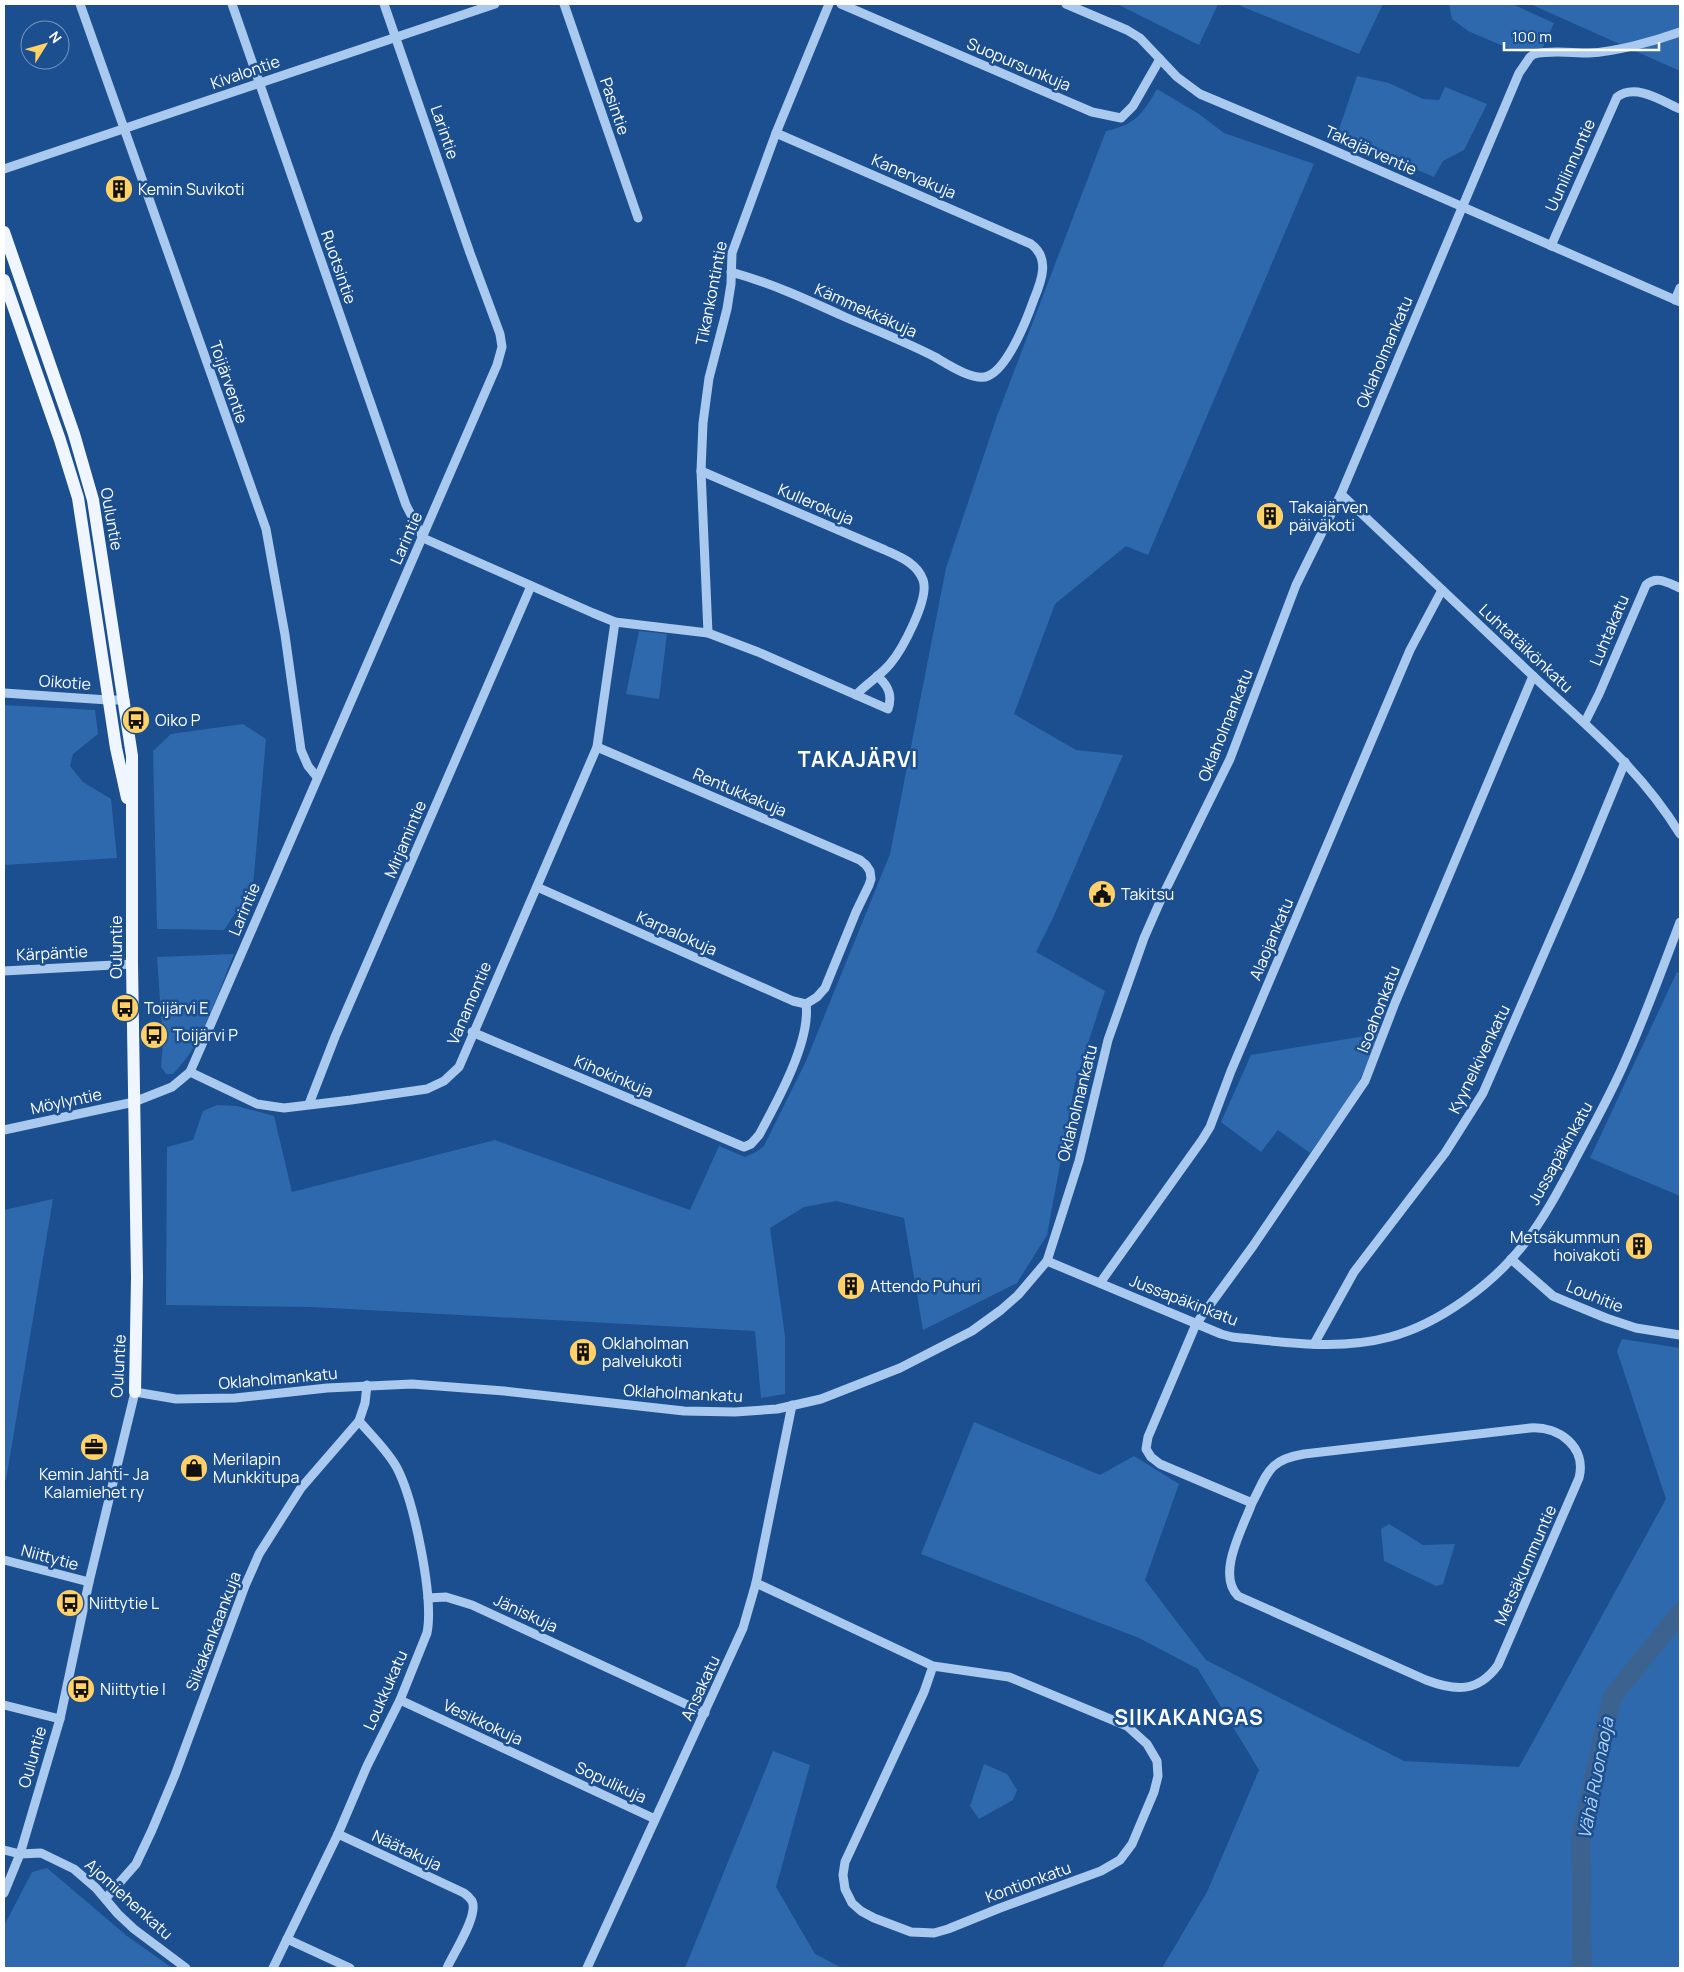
<svg xmlns="http://www.w3.org/2000/svg" width="1684" height="1972" font-family="Manrope,sans-serif">
  <style>
    .green { fill: #2e69ad }
    .lines { fill: none; stroke-linecap: round; stroke-linejoin: round }
    .river { stroke: #3c6290; stroke-width: 19 }
    .minor { stroke: #a9c9ee; stroke-width: 9 }
    .major { stroke: #f0f6ff; stroke-width: 12 }
    .labels { text-anchor: middle; dominant-baseline: central; stroke-width: 5; stroke-linejoin: round; paint-order: stroke }
    .street-label { font-size: 16px; fill: #fff; stroke: #1b4f8f }
    .poi-label { font-size: 16px; fill: #fff; stroke: #1b4f8f; text-anchor: start }
    .water-label { font-size: 18px; font-style: italic; fill: #b5d3f5; stroke: #1b4f8f }
    .district-label { font-size: 21px; font-weight: bold; letter-spacing: 1px; fill: #fff; stroke: #1b4f8f }
  </style>
  <rect width="100%" height="100%" fill="#1b4f8f"/>
  <g class="green">
    <polygon points="1117,4 1218,4 1199,45"/>
    <polygon points="1236,4 1383,4 1359,54"/>
    <polygon points="1449,4 1512,4 1554,23 1542,49 1521,52 1510,49 1468,31 1452,19"/>
    <polygon points="1530,4 1680,4 1680,71"/>
    <polygon points="1357,76 1389,83 1423,99 1439,100 1445,87 1487,104 1464,150 1443,161 1434,177 1337,135"/>
    <path d="M1157,89L1199,114L1224,133L1314,164L1148,555L1126,546L1055,604L1014,714L1076,750L1123,755L1053,918L1036,952L1105,991L1075,1083L1047,1235L1017,1283L923,1330L904,1218L836,1201L804,1207L770,1228L785,1336V1394L761,1398L755,1331L312,1307L166,1305L167,1147L193,1140L203,1111L217,1105L237,1106L274,1116L292,1192L495,1140L690,1210L719,1146L745,1157L756,1152L764,1146L806,1061L890,854L946,568L997,416L1106,131C1136,124 1142,115 1157,89Z"/>
    <polygon points="639,631 667,634 659,699 626,694"/>
    <polygon points="4,705 95,710 98,734 73,754 70,766 83,782 111,799 117,858 4,865"/>
    <polygon points="243,724 266,739 253,886 224,930 157,929 153,751 171,734"/>
    <path d="M234,954C217,994 204,1043 173,1074H166L161,1067L163,1042L157,957Z"/>
    <polygon points="1677,972 1680,974 1680,1196 1590,1158"/>
    <polygon points="1386,1008 1373,1050 1356,1088 1310,1153 1278,1130 1261,1152 1221,1122 1251,1055 1365,1036 1374,1018 1372,1009"/>
    <polygon points="53,1199 6,1480 4,1479 4,1210"/>
    <polygon points="1622,1339 1680,1348 1680,1968 1162,1968 1207,1892 1259,1770 1198,1669 1139,1638 921,1554 974,1422 1100,1475 1134,1456 1179,1484 1145,1580 1206,1660 1404,1761 1519,1767 1666,1499 1617,1351"/>
    <polygon points="1389,1524 1423,1545 1455,1544 1443,1584 1436,1586 1384,1561 1381,1529"/>
    <polygon points="773,1751 810,1765 776,1887 815,1954 842,1968 685,1968"/>
    <polygon points="984,1764 1007,1774 1017,1790 1013,1800 979,1819 970,1806"/>
    <polygon points="47,1868 127,1936 172,1968 4,1968 4,1926 32,1872"/>
  </g>
  <g class="lines">
    <polyline class="river" points="1582,1968 1581,1836 1612,1697 1680,1613"/>
    <g class="minor">
      <polyline points="80,4 266,529 285,635 301,750 308,766 317,777"/>
      <path d="M232,4L406,505L423,538L593,613L615,622L708,633L758,652L888,709C893,695 888,685 877,676"/>
      <polyline points="564,4 638,218"/>
      <polyline points="841,4 1092,112 1121,118 1133,106 1160,59"/>
      <polyline points="1066,4 1127,30 1140,38 1177,77 1200,94 1319,144 1680,302"/>
      <polyline points="4,169 495,4"/>
      <path d="M1551,246L1617,97C1636,83 1662,101 1680,109"/>
      <path d="M731,272C771,283 808,300 845,317C875,330 906,342 935,357C947,364 974,382 988,376C1008,368 1027,319 1034,299C1042,280 1050,258 1031,244L776,133"/>
      <polyline points="1675,300 1680,288"/>
      <path d="M701,471L885,550C900,557 917,563 923,580C930,598 902,650 890,664C880,676 866,684 856,695"/>
      <path d="M1341,494C1404,554 1468,614 1531,674C1587,727 1639,767 1680,834"/>
      <polyline points="708,633 701,471 703,423 709,378 727,309 731,284 732,253 776,133 829,4"/>
      <polyline points="4,693 108,700 125,700"/>
      <path d="M1585,722L1599,694L1646,585C1657,575 1668,583 1680,588"/>
      <polyline points="597,747 860,860 866,865 870,871 871,879 869,885 856,912 825,988 817,997 806,1004"/>
      <polyline points="537,887 793,1001 806,1004"/>
      <polyline points="4,971 132,964"/>
      <path d="M472,1032L744,1147L751,1144L759,1135C777,1102 811,1041 806,1004"/>
      <polyline points="190,1072 257,1104 284,1108 351,1100 427,1089 444,1081 459,1067 597,747 615,622"/>
      <polyline points="309,1104 335,1037 531,586"/>
      <polyline points="4,1130 134,1102 172,1087 190,1072 497,365 502,347 500,334 470,253 384,4"/>
      <polyline points="1511,1259 1553,1296 1567,1302 1606,1318 1636,1328 1680,1335"/>
      <path d="M1047,1261L1221,1334L1232,1337C1284,1342 1338,1351 1390,1337C1439,1324 1493,1284 1524,1244C1545,1217 1561,1186 1577,1156C1594,1124 1612,1092 1626,1059C1646,1014 1663,967 1680,922"/>
      <polyline points="1100,1283 1202,1140 1210,1127 1231,1071 1410,650 1442,590"/>
      <polyline points="1314,1344 1354,1272 1445,1153 1483,1093 1580,871 1625,762"/>
      <path d="M1252,1503C1268,1473 1268,1460 1304,1454L1530,1428C1559,1426 1587,1447 1579,1478L1498,1665C1478,1693 1455,1691 1426,1680L1238,1596C1216,1574 1243,1528 1252,1503L1160,1464L1151,1457L1146,1449L1148,1437L1196,1324L1253,1246L1365,1081L1395,1003L1533,676"/>
      <polyline points="4,1560 89,1582"/>
      <polyline points="756,1583 933,1666 1009,1677 1127,1726 1147,1744 1157,1761 1158,1776 1154,1792 1132,1844 1120,1860 1101,1871 1000,1908 948,1929 934,1933 911,1932 874,1918 861,1911 852,1903 845,1889 843,1875 845,1862 924,1692 933,1666"/>
      <polyline points="428,1598 446,1597 472,1605 705,1713"/>
      <polyline points="400,1700 655,1819"/>
      <polyline points="4,1705 60,1719"/>
      <path d="M338,1834L464,1893C467,1895 470,1898 472,1901C479,1915 453,1954 447,1968"/>
      <polyline points="4,1850 20,1854 41,1853 74,1869 96,1888 118,1914 134,1929 186,1968"/>
      <path d="M4,1893L20,1854L60,1719L89,1582L135,1392L176,1399L235,1398L327,1388L412,1384L504,1391L684,1411L735,1412L777,1409L821,1399L900,1368L972,1331L1001,1310L1018,1295L1047,1261L1079,1161L1108,1040L1144,938L1162,897L1230,759L1296,585L1341,494L1519,73L1530,57L1534,54C1552,50 1571,53 1589,53C1615,52 1655,41 1680,32"/>
      <polyline points="106,1898 136,1864 152,1830 175,1775 245,1586 259,1554 301,1488 359,1421 365,1403 367,1385"/>
      <polyline points="287,1939 350,1968"/>
      <path d="M273,1968L338,1834L367,1766L400,1700L427,1633C434,1597 414,1501 397,1468C388,1451 372,1436 359,1421"/>
      <polyline points="587,1968 743,1628 756,1583 792,1405"/>
    </g>
    <g class="major">
      <polyline points="4,232 74,434 93,500 132,756 132,964 137,1277 135,1392"/>
      <polyline points="4,280 60,440 78,498 116,748 127,798"/>
    </g>
  </g>
  <defs>
    <symbol id="building-disc" viewBox="-11 -11 22 22"><circle r="9.5" fill="#ffd166" stroke="#1b4f8f"/><path d="M-4-6H4V6H1V3H-1V6H-4ZM-2.5-4.3h1.7v1.8h-1.7ZM.8-4.3h1.7v1.8H.8ZM-2.5-1h1.7V.8h-1.7ZM.8-1h1.7V.8H.8Z" fill="#111"/></symbol>
    <symbol id="bus-disc" viewBox="-11 -11 22 22"><circle r="9.5" fill="#ffd166" stroke="#1b4f8f"/><path d="M-5-6H5V4H4V6H2V4H-2V6H-4V4H-5ZM-3.5-4V0h7V-4ZM-3.5 1.2v1.5H-2V1.2ZM2 1.2v1.5H3.5V1.2Z" fill="#111"/></symbol>
    <symbol id="civic-disc" viewBox="-11 -11 22 22"><circle r="9.5" fill="#ffd166" stroke="#1b4f8f"/><path d="M-.6-6.5H3V-4.5H.6V-3L4-1V1h2V6H-6V1h2V-1L-.6-3ZM-1.2 2.5V6h2.4V2.5Z" fill="#111"/></symbol>
    <symbol id="office-disc" viewBox="-11 -11 22 22"><circle r="9.5" fill="#ffd166" stroke="#1b4f8f"/><path d="M-6-3h4V-5.5h4V-3h4V5H-6ZM-1-4.5V-3h2v-1.5ZM-6 0V1H6V0Z" fill="#111"/></symbol>
    <symbol id="shop-disc" viewBox="-11 -11 22 22"><circle r="9.5" fill="#ffd166" stroke="#1b4f8f"/><path d="M-5-2.5h2.3a2.7 3.5 0 0 1 5.4 0H5L5.5 6h-11ZM-1.5-2.5h3a1.5 2.3 0 0 0-3 0Z" fill="#111"/></symbol>
  </defs>
  <g fill-rule="evenodd">
    <use href="#building-disc" x="103" y="173" width="32" height="32"/>
    <use href="#building-disc" x="1254" y="500" width="32" height="32"/>
    <use href="#bus-disc" x="120" y="704" width="32" height="32"/>
    <use href="#civic-disc" x="1086" y="878" width="32" height="32"/>
    <use href="#bus-disc" x="109" y="992" width="32" height="32"/>
    <use href="#bus-disc" x="138" y="1019" width="32" height="32"/>
    <use href="#building-disc" x="1623" y="1230" width="32" height="32"/>
    <use href="#building-disc" x="835" y="1270" width="32" height="32"/>
    <use href="#building-disc" x="567" y="1336" width="32" height="32"/>
    <use href="#office-disc" x="78" y="1431" width="32" height="32"/>
    <use href="#shop-disc" x="178" y="1452" width="32" height="32"/>
    <use href="#bus-disc" x="54" y="1587" width="32" height="32"/>
    <use href="#bus-disc" x="65" y="1673" width="32" height="32"/>
  </g>
  <g class="labels">
    <g class="street-label">
      <text transform="translate(1019 64) rotate(23)">Suopursunkuja</text>
      <text transform="translate(245 72) rotate(-19)">Kivalontie</text>
      <text transform="translate(615 106) rotate(71)">Pasintie</text>
      <text transform="translate(445 132) rotate(71)">Larintie</text>
      <text transform="translate(1371 150) rotate(24)">Takajärventie</text>
      <text transform="translate(1570 165) rotate(-66)">Uunilinnuntie</text>
      <text transform="translate(914 176) rotate(23)">Kanervakuja</text>
      <text transform="translate(339 267) rotate(71)">Ruotsintie</text>
      <text transform="translate(711 293) rotate(-79)">Tikankontintie</text>
      <text transform="translate(866 310) rotate(24)">Kämmekkäkuja</text>
      <text transform="translate(1384 352) rotate(-67)">Oklaholmankatu</text>
      <text transform="translate(229 382) rotate(71)">Toijärventie</text>
      <text transform="translate(816 504) rotate(23)">Kullerokuja</text>
      <text transform="translate(112 519) rotate(80)">Ouluntie</text>
      <text transform="translate(406 538) rotate(-66)">Larintie</text>
      <text transform="translate(1609 630) rotate(-67)">Luhtakatu</text>
      <text transform="translate(1526 648) rotate(43)">Luhtatäikönkatu</text>
      <text transform="translate(65 682) rotate(4)">Oikotie</text>
      <text transform="translate(1225 725) rotate(-68)">Oklaholmankatu</text>
      <text transform="translate(740 792) rotate(23)">Rentukkakuja</text>
      <text transform="translate(405 839) rotate(-67)">Mirjamintie</text>
      <text transform="translate(244 909) rotate(-67)">Larintie</text>
      <text transform="translate(677 933) rotate(24)">Karpalokuja</text>
      <text transform="translate(1271 939) rotate(-67)">Alaojankatu</text>
      <text transform="translate(116 947) rotate(-90)">Ouluntie</text>
      <text transform="translate(52 953) rotate(-3)">Kärpäntie</text>
      <text transform="translate(469 1003) rotate(-67)">Vanamontie</text>
      <text transform="translate(1378 1009) rotate(-69)">Isoahonkatu</text>
      <text transform="translate(1479 1059) rotate(-64)">Kyynelkivenkatu</text>
      <text transform="translate(614 1076) rotate(23)">Kihokinkuja</text>
      <text transform="translate(66 1101) rotate(-12)">Möylyntie</text>
      <text transform="translate(1077 1103) rotate(-76)">Oklaholmankatu</text>
      <text transform="translate(1560 1153) rotate(-61)">Jussapäkinkatu</text>
      <text transform="translate(1595 1296) rotate(22)">Louhitie</text>
      <text transform="translate(1184 1300) rotate(21)">Jussapäkinkatu</text>
      <text transform="translate(118 1366) rotate(-87)">Ouluntie</text>
      <text transform="translate(278 1378) rotate(-5)">Oklaholmankatu</text>
      <text transform="translate(683 1393) rotate(3)">Oklaholmankatu</text>
      <text transform="translate(50 1557) rotate(15)">Niittytie</text>
      <text transform="translate(1525 1565) rotate(-66)">Metsäkummuntie</text>
      <text transform="translate(526 1613) rotate(25)">Jäniskuja</text>
      <text transform="translate(213 1631) rotate(-69)">Siikakankaankuja</text>
      <text transform="translate(700 1688) rotate(-65)">Ansakatu</text>
      <text transform="translate(385 1690) rotate(-66)">Loukkukatu</text>
      <text transform="translate(483 1722) rotate(25)">Vesikkokuja</text>
      <text transform="translate(32 1757) rotate(-74)">Ouluntie</text>
      <text transform="translate(611 1782) rotate(25)">Sopulikuja</text>
      <text transform="translate(407 1850) rotate(25)">Näätakuja</text>
      <text transform="translate(1028 1882) rotate(-20)">Kontionkatu</text>
      <text transform="translate(129 1899) rotate(42)">Ajomiehenkatu</text>
    </g>
    <g class="poi-label">
      <text x="138" y="189">Kemin Suvikoti</text>
      <text x="1289" y="507">Takajärven<tspan x="1289" dy="18">päiväkoti</tspan></text>
      <text x="155" y="720">Oiko P</text>
      <text x="1121" y="894">Takitsu</text>
      <text x="144" y="1008">Toijärvi E</text>
      <text x="173" y="1035">Toijärvi P</text>
      <text x="1620" y="1237" text-anchor="end">Metsäkummun<tspan x="1620" dy="18">hoivakoti</tspan></text>
      <text x="870" y="1286">Attendo Puhuri</text>
      <text x="602" y="1343">Oklaholman<tspan x="602" dy="18">palvelukoti</tspan></text>
      <text x="213" y="1459">Merilapin<tspan x="213" dy="18">Munkkitupa</tspan></text>
      <text x="94" y="1474" text-anchor="middle">Kemin Jahti- Ja<tspan x="94" dy="18">Kalamiehet ry</tspan></text>
      <text x="89" y="1603">Niittytie L</text>
      <text x="100" y="1689">Niittytie I</text>
    </g>
    <g class="water-label">
      <text transform="translate(1595 1778) rotate(-79)">Vähä Ruonaoja</text>
    </g>
    <g class="district-label">
      <text x="858" y="759">TAKAJÄRVI</text>
      <text x="1189" y="1717">SIIKAKANGAS</text>
    </g>
  </g>
  <rect width="1684" height="1972" fill="none" stroke="#ffffff" stroke-width="10"/>
  <g transform="translate(45 45) rotate(53)"><circle r="24" fill="#1b4f8f" stroke="#7695bc"/>
  <path d="M0-4L9 19L0 12L-9 19Z" fill="#ffd166"/>
  <text y="-8" font-size="14" font-weight="bold" text-anchor="middle" fill="#ffffff">N</text>
  </g>
  <path d="M1504 42v8h155v-8" fill="none" stroke="#ffffff" stroke-width="2.5"/>
  <text x="1512" y="42" font-size="15" fill="#ffffff" stroke="#1b4f8f" stroke-width="4" paint-order="stroke">100 m</text>
</svg>
